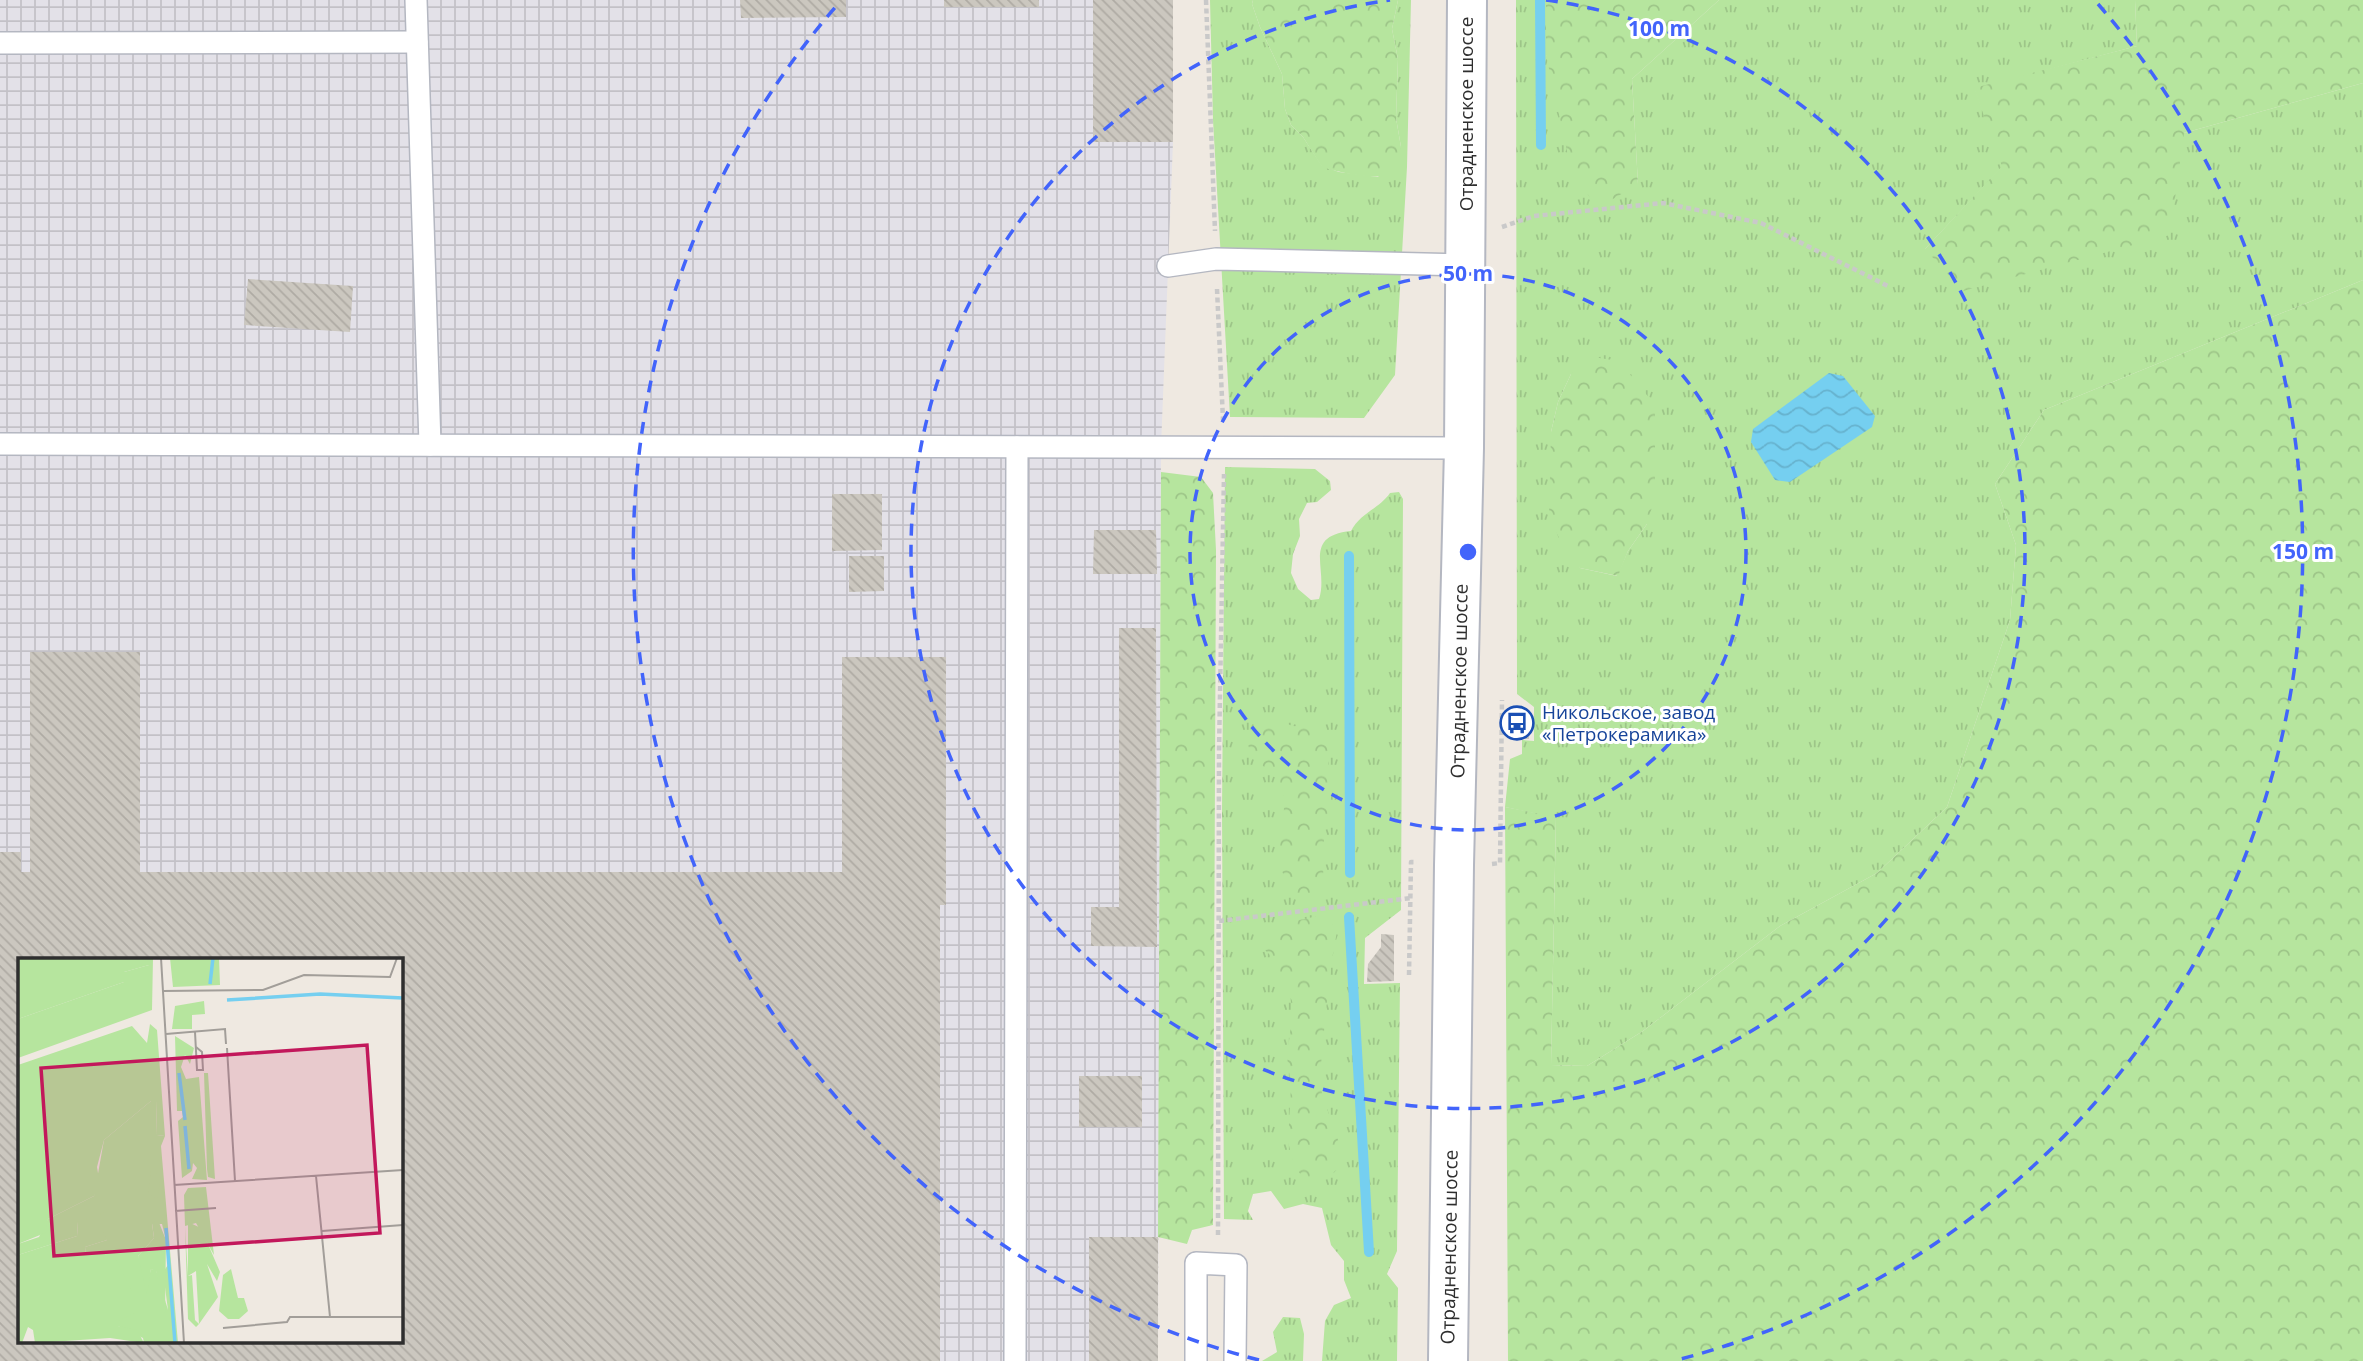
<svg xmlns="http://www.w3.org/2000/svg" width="2363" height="1361" font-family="'Open Sans',sans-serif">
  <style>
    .industrial { fill: url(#industrial-grid); fill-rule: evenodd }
    .grass { fill: url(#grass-tufts); fill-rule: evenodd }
    .forest { fill: url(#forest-crowns) }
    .water { fill: url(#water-waves) }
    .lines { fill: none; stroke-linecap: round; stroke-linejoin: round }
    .stream { stroke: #75cff0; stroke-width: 10 }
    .building { fill: url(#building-back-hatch); fill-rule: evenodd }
    .service-casing { stroke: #b4b7c1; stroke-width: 24 }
    .secondary-casing { stroke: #b4b7c1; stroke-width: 42 }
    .path { stroke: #c9c9c9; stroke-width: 4.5; stroke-dasharray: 5 3.5; stroke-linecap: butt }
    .service { stroke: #fff; stroke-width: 21 }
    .secondary { stroke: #fff; stroke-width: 38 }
    .ring { fill: none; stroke: #4264fb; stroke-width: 3.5; stroke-dasharray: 12 9 }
    .labels { text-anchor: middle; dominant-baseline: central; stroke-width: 6; stroke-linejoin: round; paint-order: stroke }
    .street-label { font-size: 19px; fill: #2e2e2e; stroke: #fff }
    .transit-label { font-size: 19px; fill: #164399; stroke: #fff; text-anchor: start }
    .inset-river { fill: none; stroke: #75cff0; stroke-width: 3.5 }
    .inset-road { fill: none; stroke: #a29e99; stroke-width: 2 }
    .view { fill: #c2185b; fill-opacity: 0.15; stroke: #c2185b; stroke-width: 3.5 }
    .inset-edge { fill: none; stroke: #2e2e2e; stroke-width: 3.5 }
    .centre { fill: #4264fb; stroke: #fff; stroke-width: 3.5 }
    .ring-label { font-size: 21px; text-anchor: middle; font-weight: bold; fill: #4264fb; stroke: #fff; stroke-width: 6; stroke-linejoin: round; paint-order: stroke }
  </style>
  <defs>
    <pattern id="industrial-grid" width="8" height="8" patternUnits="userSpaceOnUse" patternTransform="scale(1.75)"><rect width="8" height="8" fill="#e3e1e8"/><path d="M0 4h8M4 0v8" fill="none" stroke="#c3c1c7"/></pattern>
    <pattern id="grass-tufts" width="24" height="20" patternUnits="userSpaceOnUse" patternTransform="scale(1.75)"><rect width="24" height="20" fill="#b6e59e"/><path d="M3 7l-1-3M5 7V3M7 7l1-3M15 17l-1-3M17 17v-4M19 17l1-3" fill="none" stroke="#9dc588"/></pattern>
    <pattern id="forest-crowns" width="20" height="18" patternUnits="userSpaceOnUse" patternTransform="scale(1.75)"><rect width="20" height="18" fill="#b6e59e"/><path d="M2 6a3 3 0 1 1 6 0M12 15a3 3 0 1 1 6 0" fill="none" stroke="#9dc588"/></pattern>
    <pattern id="water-waves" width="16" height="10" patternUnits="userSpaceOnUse" patternTransform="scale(1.75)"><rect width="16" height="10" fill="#75cff0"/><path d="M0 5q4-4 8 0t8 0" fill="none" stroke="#66b2ce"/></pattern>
    <pattern id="building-back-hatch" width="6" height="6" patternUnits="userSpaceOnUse" patternTransform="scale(1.75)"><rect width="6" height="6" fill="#cbc7bf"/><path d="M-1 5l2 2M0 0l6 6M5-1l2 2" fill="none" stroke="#afaba4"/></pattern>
  </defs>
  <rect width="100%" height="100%" fill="#efe9e1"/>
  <path class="industrial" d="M0,0H1173V142L1161,447L1158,1361H0ZM19,960H401V1342H19Z"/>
  <g class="grass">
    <polygon points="1210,0 1253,0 1252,4 1260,27 1282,74 1285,109 1291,125 1303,137 1322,166 1339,172 1378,177 1401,147 1396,118 1398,59 1392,29 1398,0 1411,0 1407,167 1395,375 1364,418 1230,417 1213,120"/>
    <path d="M1516,0H1546V55L1638,184L1632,79L1719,0H2135L2137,46L1975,89L2003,166L1925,249L2184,133L2363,83V280L2044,410L1995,484L2016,545L2010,620L1947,807L1877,873L1780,926L1643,1031L1587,1066L1551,1065L1556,818L1505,807L1510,759L1522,754V740L1534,741V707L1517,694ZM1571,374L1647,524L1628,551L1617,576L1580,568L1551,432L1558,402Z"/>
    <path d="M1225,467L1315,469L1330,481L1331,490L1317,502L1307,503L1299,519L1300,536L1293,554L1291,573L1298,589L1311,600L1319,599C1329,570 1301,536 1351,531C1360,513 1379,509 1390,493L1399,492L1403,499L1401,910L1365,938L1364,984L1400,983L1397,1251L1387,1274L1398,1288L1397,1361H1322L1325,1321L1334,1305L1351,1298L1344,1280V1261L1331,1245L1322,1208L1303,1204L1284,1209L1271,1191L1253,1194L1248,1211L1253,1220L1224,1219L1222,810Z"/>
    <polygon points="1283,1317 1300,1318 1304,1334 1303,1361 1262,1361 1277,1352 1273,1332"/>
  </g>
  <g class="forest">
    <path d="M1253,0H1398L1392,29L1398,59L1396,118L1401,147L1400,161L1393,175C1369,179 1346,174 1322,167L1303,137L1291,125L1285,109L1282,74L1260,27L1252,4Z"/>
    <polygon points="1546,0 1719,0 1632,79 1638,184 1598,208 1572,174 1546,55"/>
    <polygon points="2135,0 2363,0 2363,83 2184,133 2170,235 1963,291 1925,249 2002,166 1974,88 2137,46"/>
    <polygon points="2363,280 2363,1361 1508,1361 1505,807 1556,817 1551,1065 1587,1066 1643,1031 1780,926 1877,873 1947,807 2010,620 2016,545 1995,484 2044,410"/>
    <polygon points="1593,357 1619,361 1655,405 1655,497 1647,524 1628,551 1618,576 1580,568 1563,545 1549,519 1551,432 1558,402 1571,374"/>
    <polygon points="1161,472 1201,477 1213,493 1216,550 1213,1225 1192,1230 1187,1244 1158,1237"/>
    <path d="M1263,716L1293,726L1319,728L1329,736L1328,760L1332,792L1324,832L1323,882L1303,899C1298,894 1292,889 1288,883C1268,854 1292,817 1281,786C1274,769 1250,763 1248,743C1247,731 1255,723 1263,716Z"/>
    <path d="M1318,916L1330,921L1337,931C1330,969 1326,1006 1323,1044C1322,1056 1320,1070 1320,1082C1322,1105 1344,1143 1341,1160C1338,1177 1320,1180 1307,1181L1295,1168L1288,1142L1291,1086L1287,1057L1292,1017L1290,990L1270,955L1260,945V932L1271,926Z"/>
  </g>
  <polygon class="water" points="1829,373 1843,376 1875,416 1872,427 1790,482 1775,480 1751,442 1753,429"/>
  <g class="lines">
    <g class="stream">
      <polyline points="1540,0 1541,145"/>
      <polyline points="1349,556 1350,873"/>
      <polyline points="1349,917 1369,1252"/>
    </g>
  </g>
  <g class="building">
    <polygon points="740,0 846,0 846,17 741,18"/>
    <rect x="944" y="0" width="95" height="7"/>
    <rect x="1093" y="0" width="80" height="142"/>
    <polygon points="248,279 353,286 350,332 244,325"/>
    <polygon points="832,494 882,494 882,550 832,551"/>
    <polygon points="1094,530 1156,530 1157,574 1093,574"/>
    <polygon points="849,556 884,556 884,591 849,592"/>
    <polygon points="1119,628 1156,628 1157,947 1091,946 1091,907 1119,907"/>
    <path d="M30,652H140V872H842V657H946V905H940V1361H0V852H21V872H30ZM19,960H401V1342H19Z"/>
    <polygon points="1524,716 1530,716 1529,739 1523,738"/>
    <polygon points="1381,934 1394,935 1394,981 1367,982 1368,964 1381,947"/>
    <rect x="1079" y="1076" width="63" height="51"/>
    <rect x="1089" y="1237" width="69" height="124"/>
  </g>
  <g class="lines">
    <defs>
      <g id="service">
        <polyline points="416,0 430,445"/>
        <polyline points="0,43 417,42"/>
        <polyline points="1168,266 1216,259 1465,265"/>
        <polyline points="0,444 1464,448"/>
        <polyline points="1015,1361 1017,447"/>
        <polyline points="1196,1361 1196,1263 1236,1265 1235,1361"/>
      </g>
      <polyline id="secondary" points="1448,1361 1454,865 1464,448 1467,0"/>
    </defs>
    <use href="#service" class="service-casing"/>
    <use href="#secondary" class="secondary-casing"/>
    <g class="path">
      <polyline points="1206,0 1215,231"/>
      <polyline points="1502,227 1534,216 1663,203 1761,223 1888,286"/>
      <polyline points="1217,289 1223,420"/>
      <polyline points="1492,864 1500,863 1502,700"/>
      <polyline points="1219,921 1411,898"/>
      <polyline points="1409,975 1411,862 1417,862"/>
      <polyline points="1218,1235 1219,750 1224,474"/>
    </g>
    <use href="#service" class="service"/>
    <use href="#secondary" class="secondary"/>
  </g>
  <g class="ring">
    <circle cx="1468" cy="552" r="278"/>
    <path d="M1546 0A557 557 0 1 1 1390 0"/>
    <path d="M1259 1360A835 835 0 0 1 838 4M2098 4A835 835 0 0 1 1677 1360"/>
  </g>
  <defs>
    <symbol id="bus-ring" viewBox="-11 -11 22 22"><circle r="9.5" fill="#fff" stroke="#1a4fb4" stroke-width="1.5"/><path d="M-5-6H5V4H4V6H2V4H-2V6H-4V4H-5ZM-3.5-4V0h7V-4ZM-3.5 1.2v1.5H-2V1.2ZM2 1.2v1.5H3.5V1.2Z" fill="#1a4fb4"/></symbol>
  </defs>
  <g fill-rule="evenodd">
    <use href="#bus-ring" x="1498" y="704" width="38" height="38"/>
  </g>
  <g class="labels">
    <g class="street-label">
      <text transform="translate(1466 114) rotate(-90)">Отрадненское шоссе</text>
      <text transform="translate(1459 681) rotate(-89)">Отрадненское шоссе</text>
      <text transform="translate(1449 1247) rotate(-89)">Отрадненское шоссе</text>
    </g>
    <g class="transit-label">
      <text x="1542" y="712">Никольское, завод<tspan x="1542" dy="22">«Петрокерамика»</tspan></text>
    </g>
  </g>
  <g transform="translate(18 958)">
    <rect width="385" height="385" fill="#efe9e1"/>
    <path d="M131,0H135L134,52L0,100V61L106,24V14L131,7ZM152,0H201L202,27L155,29ZM186,43L187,56L174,57V71H154L157,48ZM157,78L176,90L172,106L167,97L163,109L168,121L181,119L189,222L174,221L179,210L175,205L174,213L164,220L160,163L165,159L164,153H159ZM133,143H138L139,177L147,178L143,188L160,385H126L125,380L100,368L77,302L68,298L67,289L89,282L60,264L59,278L0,297V286L21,279L30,261L76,238L86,182ZM134,266H144L148,282L150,307L145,314L150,352L138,312L133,311L131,319L120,298L136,280ZM188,229L196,297L178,265L167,268L170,318L174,317L177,362L181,366L178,369L170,361L166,237L170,230Z" fill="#b6e59e" fill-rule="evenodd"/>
    <path d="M0,0H131V7L106,14V24L0,61ZM132,66L139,72L147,178L139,177L138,143H133L86,182L79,209L82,227L76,238L30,261L27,275L0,286V107L114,68L129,85ZM186,115H190L197,221L190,219L189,211ZM133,211L143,218L139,241L130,235ZM88,254L94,259L84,271L89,282L67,289L68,297L98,302L117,339V355L100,363V368L119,372L126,385L92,380L17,385L15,372L10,369L4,385H0V297L59,278L60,264ZM140,262L148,282L147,355L138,313L133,311L129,337L120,298L136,280L134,265ZM170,264L183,270L202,314L199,323L189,306L200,339L181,366L178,313L170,318ZM213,311L220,340H226L230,353L221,361H210L201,353L205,317Z" fill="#b6e59e"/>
    <path class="inset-river" d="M192,26L195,0M209,42L302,36L385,40M161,115L167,162M167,168L171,211M148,270L157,385"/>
    <path class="inset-road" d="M143,0L166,385M145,33L245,32L286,17L372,19L379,0M177,74L179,112H185L184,94L178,89M148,76L207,71L208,86M209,90L217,223M298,218L312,359M156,227L385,212M157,253L198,250M304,273L385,267M205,370L269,364L272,359H385"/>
    <path class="view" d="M349,87L362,275L36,298L23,110Z"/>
    <rect width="385" height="385" class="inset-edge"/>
  </g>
  <circle cx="1468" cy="552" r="10" class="centre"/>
  <g class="ring-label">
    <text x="1659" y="36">100 m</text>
    <text x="1468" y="281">50 m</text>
    <text x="2303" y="559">150 m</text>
  </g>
</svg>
